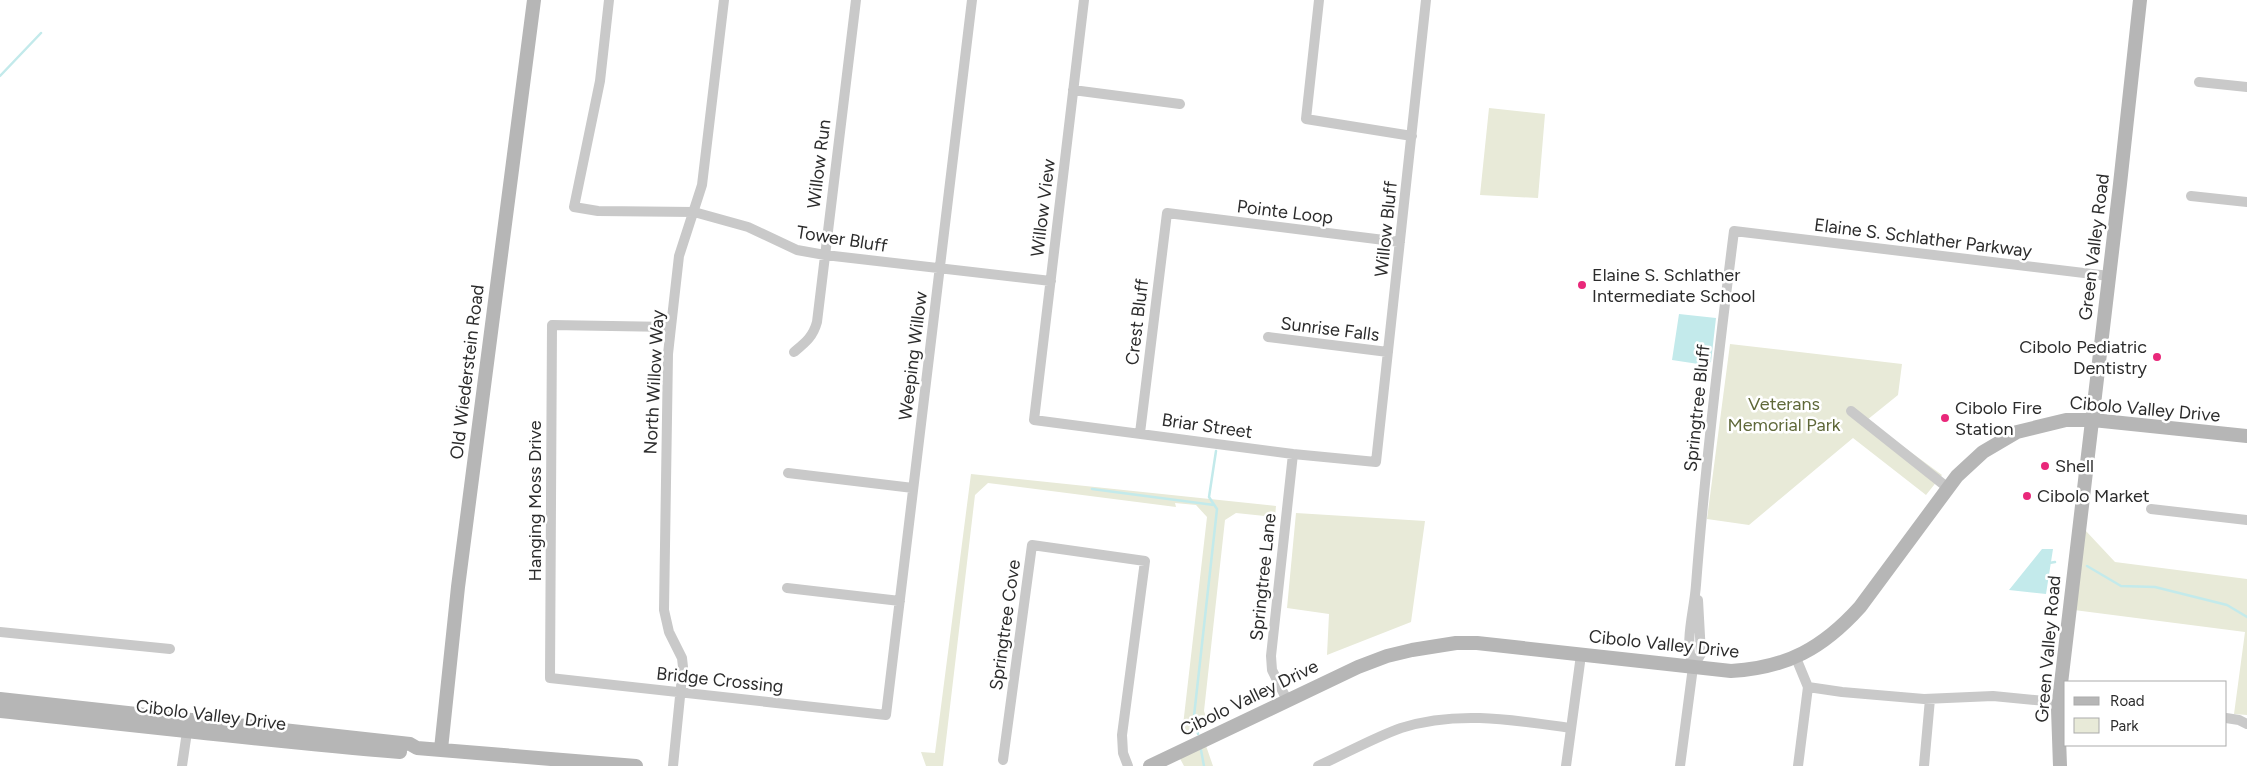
<svg xmlns="http://www.w3.org/2000/svg" width="2247" height="766" font-family="Figtree,sans-serif">
  <rect width="100%" height="100%" fill="#fff"/>
  <path fill="#e8ead8" d="M1489,108L1545,114L1538,198L1480,195Z
    M1730,344L1902,364L1898,395L1867,420L1942,475L1926,495L1853,438L1749,525L1707,519Z
    M971,474L1276,506L1275,517L1236,513L1225,520L1204,711L1207,720L1182,734L1207,517L1196,505L1175,503L1176,507L988,483L975,495L943,766H926L921,752L935,753Z
    M1296,513L1425,521L1411,622L1327,655L1329,614L1287,608Z
    M2085,530L2115,562L2247,579V715L2234,714L2245,632L2074,610Z
    M1204,740L1213,766H1184L1177,753Z"/>
  <path fill="#c3eaeb" d="M1679,314L1716,318L1711,362L1705,365L1672,360Z
    M2042,549H2053L2046,594L2009,590Z"/>
  <g fill="none" stroke-linecap="round" stroke-linejoin="round">
    <path stroke="#c3eaeb" stroke-width="2.5" d="M0,76L41,33
      M1092,489L1214,505
      M2049,563L2055,562
      M2087,566L2121,586L2155,587L2227,605L2247,617
      M1198,734L1194,716L1217,509L1209,497L1216,451
      M1201,750L1204,766"/>
    <path stroke="#c9c9c9" stroke-width="10" d="M609,0L600,81L574,207L598,211L694,212L748,227L797,250L825,255L1051,281
      M1084,0L1034,420L1293,454L1376,462L1426,0
      M1319,0L1306,119L1412,136
      M2199,82L2247,87
      M1073,90L1180,104
      M2191,196L2247,202
      M671,327L552,325L550,678L886,715L972,0
      M1268,337L1388,352
      M794,352C805,343 813,337 817,322L856,0
      M1851,411L1948,488
      M1140,433L1167,213L1400,242
      M788,473L913,488
      M2151,509L2247,520
      M787,588L900,601
      M0,632L170,649
      M1796,658L1808,687L1798,766
      M1693,667C1684,640 1694,613 1696,585C1705,467 1719,349 1734,231L2109,276
      M1808,687L1842,692L1924,699L1993,696L2066,703
      M1287,700L1272,670L1271,656L1293,454
      M2226,718L2239,720L2247,724
      M1003,760L1032,545L1145,561L1122,735L1123,753L1128,766
      M182,766L188,725
      M673,766L683,667L682,658L669,632L664,610L668,354L671,327L679,256L702,185L724,0
      M1318,766C1345,754 1373,738 1401,728C1457,710 1514,720 1571,728
      M1566,766L1581,655
      M1680,766L1693,667L1701,654L1698,600
      M1924,766L1930,699"/>
    <path stroke="#b6b6b6" stroke-width="14" d="M0,699L410,744L417,748L636,766
      M0,711C133,725 266,741 400,752
      M441,749L458,587L534,0
      M1150,766L1358,667L1387,656L1412,650L1456,643H1477L1731,671C1787,668 1823,648 1860,607L1957,476L1983,452L2017,432L2066,420H2093L2247,436
      M2060,766L2058,709L2120,184L2140,0"/>
  </g>
  <g fill="#e9287a" stroke="#fff" stroke-width="2">
    <circle cx="1582" cy="285" r="5"/>
    <circle cx="2157" cy="357" r="5"/>
    <circle cx="1945" cy="418" r="5"/>
    <circle cx="2045" cy="466" r="5"/>
    <circle cx="2027" cy="496" r="5"/>
  </g>
  <g text-anchor="middle" dominant-baseline="central" stroke-width="5" stroke-linejoin="round" paint-order="stroke">
    <g font-size="18" fill="#2c2c2c" stroke="#fff">
      <text transform="translate(819 164) rotate(-83)">Willow Run</text>
      <text transform="translate(1043 208) rotate(-83)">Willow View</text>
      <text transform="translate(1285 212) rotate(7)">Pointe Loop</text>
      <text transform="translate(1386 229) rotate(-84)">Willow Bluff</text>
      <text transform="translate(1923 238) rotate(7)">Elaine S. Schlather Parkway</text>
      <text transform="translate(842 239) rotate(9)">Tower Bluff</text>
      <text transform="translate(2094 247) rotate(-83)">Green Valley Road</text>
      <text transform="translate(1137 322) rotate(-83)">Crest Bluff</text>
      <text transform="translate(1330 329) rotate(7)">Sunrise Falls</text>
      <text transform="translate(913 356) rotate(-83)">Weeping Willow</text>
      <text transform="translate(467 372) rotate(-83)">Old Wiederstein Road</text>
      <text transform="translate(654 382) rotate(-87)">North Willow Way</text>
      <text transform="translate(1697 408) rotate(-84)">Springtree Bluff</text>
      <text transform="translate(2145 409) rotate(5)">Cibolo Valley Drive</text>
      <text transform="translate(1207 426) rotate(8)">Briar Street</text>
      <text transform="translate(535 501) rotate(-90)">Hanging Moss Drive</text>
      <text transform="translate(1263 577) rotate(-84)">Springtree Lane</text>
      <text transform="translate(1005 625) rotate(-82)">Springtree Cove</text>
      <text transform="translate(1664 644) rotate(6)">Cibolo Valley Drive</text>
      <text transform="translate(2048 649) rotate(-85)">Green Valley Road</text>
      <text transform="translate(720 680) rotate(6)">Bridge Crossing</text>
      <text transform="translate(1249 698) rotate(-26)">Cibolo Valley Drive</text>
      <text transform="translate(211 715) rotate(7)">Cibolo Valley Drive</text>
    </g>
    <g font-size="18" fill="#2c2c2c" stroke="#fff" text-anchor="start">
      <text x="1592" y="275">Elaine S. Schlather<tspan x="1592" dy="21">Intermediate School</tspan></text>
      <text x="2147" y="347" text-anchor="end">Cibolo Pediatric<tspan x="2147" dy="21">Dentistry</tspan></text>
      <text x="1955" y="408">Cibolo Fire<tspan x="1955" dy="21">Station</tspan></text>
      <text x="2055" y="466">Shell</text>
      <text x="2037" y="496">Cibolo Market</text>
    </g>
    <g font-size="18" fill="#5f6839" stroke="#fff">
      <text x="1784" y="404">Veterans<tspan x="1784" dy="21">Memorial Park</tspan></text>
    </g>
  </g>
  <rect x="2064" y="681" width="162" height="65" fill="#ffffff" stroke="#ababab"/>
  <rect x="2074" y="697" width="25" height="8" fill="#b6b6b6" stroke="#ababab"/>
  <text x="2110" y="706" font-size="15" fill="#2c2c2c">Road</text>
  <rect x="2074" y="718" width="25" height="15" fill="#e8ead8" stroke="#ababab"/>
  <text x="2110" y="731" font-size="15" fill="#2c2c2c">Park</text>
</svg>
